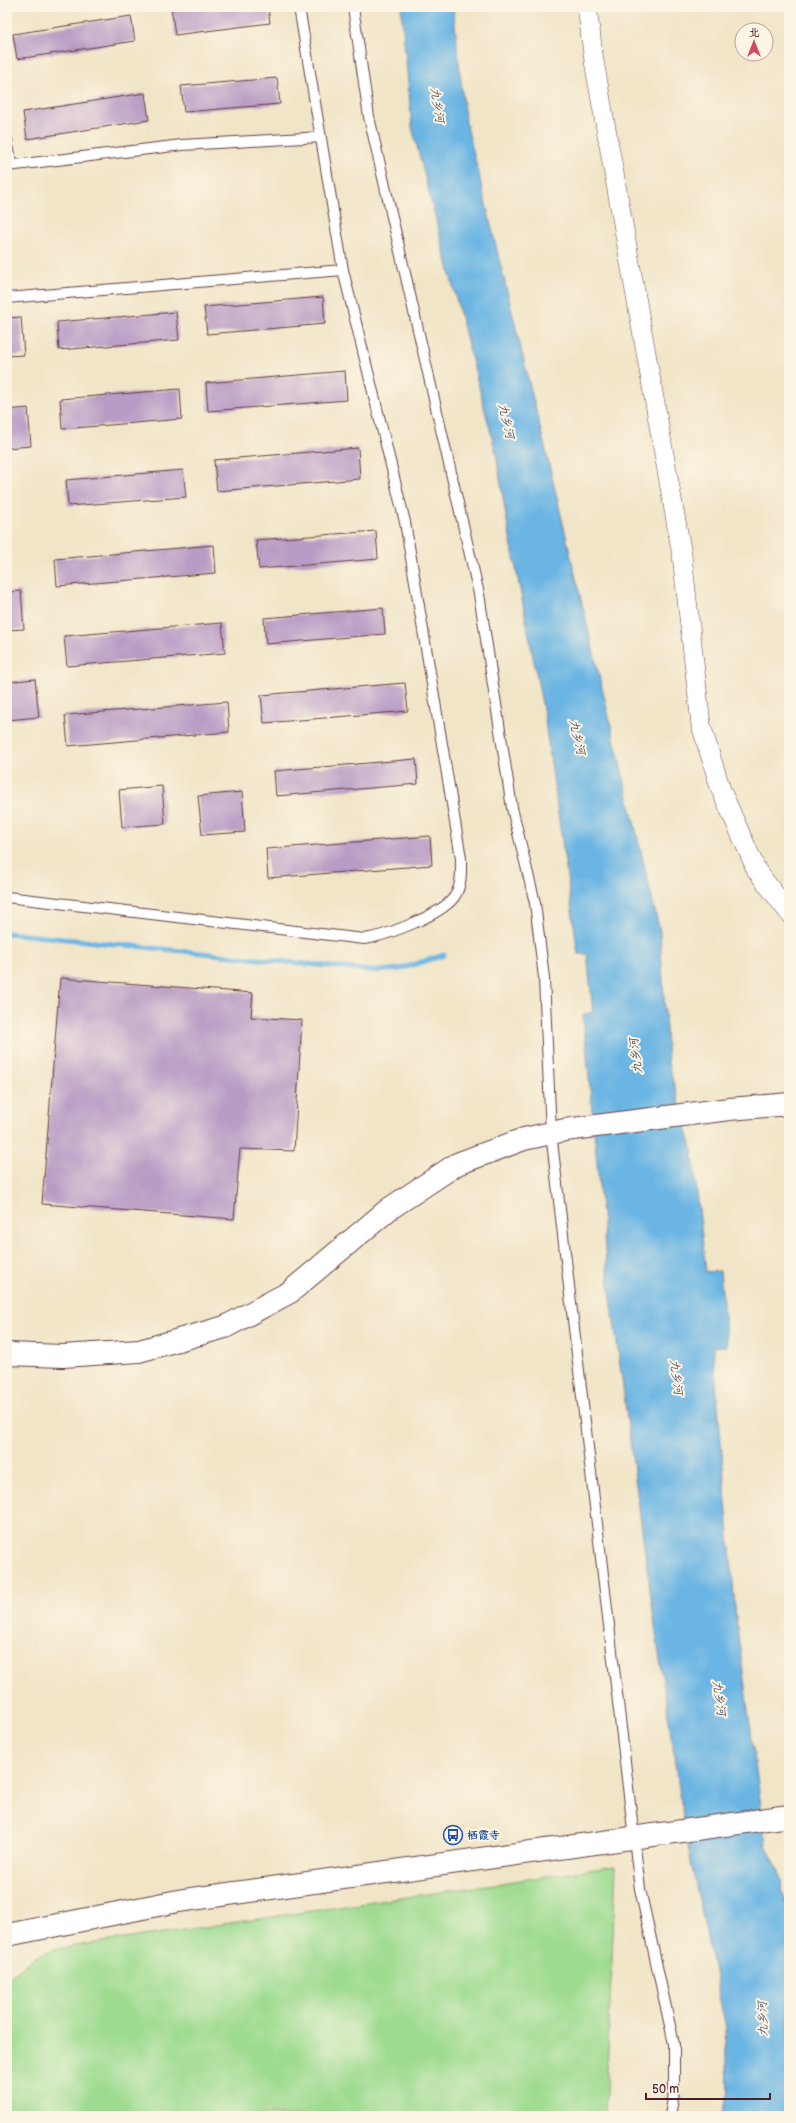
<svg xmlns="http://www.w3.org/2000/svg" width="796" height="2123" font-family="'Balsamiq Sans','LXGW WenKai TC',sans-serif">
  <rect width="100%" height="100%" fill="#fcf5e5"/>
  <filter id="ink" filterUnits="userSpaceOnUse"><feTurbulence type="fractalNoise" baseFrequency=".025" numOctaves="2"/><feDisplacementMap in="SourceGraphic" scale="8" xChannelSelector="R" yChannelSelector="G"/><feConvolveMatrix kernelMatrix="1 2 1 2 8 2 1 2 1" color-interpolation-filters="sRGB"/></filter>
  <filter id="wash" filterUnits="userSpaceOnUse"><feTurbulence type="fractalNoise" baseFrequency=".012" numOctaves="4" result="noise"/><feDisplacementMap in="SourceGraphic" scale="16" xChannelSelector="R" yChannelSelector="G"/><feGaussianBlur stdDeviation="0.9" result="paint"/><feColorMatrix in="noise" values="0 0 0 0 0 0 0 0 0 0 0 0 0 0 0 0 0 1.4 0 .05"/><feComposite in="paint" operator="in"/></filter>
  <g filter="url(#wash)">
    <rect width="100%" height="100%" fill="#f1e5c7"/>
    <path fill="#9edb90" stroke="#747d5e" d="M616,1866L605,2116H7V1979L35,1956L55,1949Z"/>
    <path fill="#6ab5e3" stroke="#5a6a87" d="M401,7H453L465,118L547,456L660,932L668,1063L692,1148L706,1272L720,1271L727,1346L713,1347L736,1619L766,1845L779,1871L789,1923V2116H721L728,2091L726,2028L687,1843L655,1627L607,1269L583,1015L593,1012L587,954H578L544,714L506,516L496,453L412,127Z"/>
    <g fill="none" stroke-linecap="round" stroke-linejoin="round">
      <path stroke="#6ab5e3" stroke-width="5" d="M7,933L375,971L400,969L444,955"/>
    </g>
    <g id="blocks">
      <path fill="#b99cc5" d="M171,7H268L270,23L175,35Z
        M131,16L135,41L17,59L13,34Z
        M277,78L280,104L184,112L181,86Z
        M145,93L149,120L27,139L23,112Z
        M323,297L325,324L207,334L204,307Z
        M176,312L179,340L59,350L57,322Z
        M21,317L24,355L7,356V318Z
        M345,371L347,400L208,411L206,383Z
        M180,389L182,419L62,429L60,399Z
        M28,408L31,446L7,448V410Z
        M358,448L360,479L217,491L214,460Z
        M183,470L186,497L68,506L66,480Z
        M376,531L378,559L259,569L256,540Z
        M214,545L216,573L57,586L55,559Z
        M21,591L24,629L7,630V592Z
        M383,608L385,634L266,644L264,618Z
        M222,623L225,653L67,666L64,636Z
        M35,679L39,717L7,720V682Z
        M405,683L408,711L264,723L261,695Z
        M227,702L229,732L68,746L65,715Z
        M416,759L418,784L276,796L274,771Z
        M162,786L165,824L122,827L119,790Z
        M242,792L245,832L202,835L198,796Z
        M430,836L432,865L268,878L266,849Z
        M60,978L253,993L251,1017L302,1020L294,1151L240,1149L234,1219L42,1204Z"/>
    </g>
  </g>
  <g filter="url(#ink)">
    <use href="#blocks" fill-opacity="0" stroke="#633d42" stroke-width="1"/>
    <g fill="none" stroke-linecap="round" stroke-linejoin="round">
      <g stroke="#633d42" stroke-width="12">
        <path id="service" d="M353,7L369,117L479,594L512,808L535,903L544,978L551,1133L640,1889L674,2044V2093L670,2116
          M7,140L12,165
          M7,166L182,145L321,137
          M7,298L343,270
          M7,897L364,939C385,936 446,914 456,894C462,883 461,871 461,858L405,522L343,270L299,7"/>
      </g>
      <g stroke="#633d42" stroke-width="20">
        <path id="minor" d="M587,7L594,61L682,555L701,725L721,790L757,871L789,913"/>
      </g>
      <g stroke="#633d42" stroke-width="24">
        <path id="tertiary" d="M7,1354L63,1356L139,1351L225,1327L290,1292L389,1209L457,1164L524,1139L565,1130L729,1109L789,1104
          M7,1935L178,1901L789,1816"/>
      </g>
      <use href="#service" stroke="#fff" stroke-width="10"/>
      <use href="#minor" stroke="#fff" stroke-width="19"/>
      <use href="#tertiary" stroke="#fff" stroke-width="22"/>
    </g>
  </g>
  <defs>
    <g id="bus-ring" transform="scale(1)"><circle r="9.5" fill="#fcf5e5" stroke="#1a4fb4" stroke-width="1.5"/><path d="M-5-6H5V4H4V6H2V4H-2V6H-4V4H-5ZM-3.5-4V0h7V-4ZM-3.5 1.2v1.5H-2V1.2ZM2 1.2v1.5H3.5V1.2Z" fill="#1a4fb4"/></g>
  </defs>
  <g fill-rule="evenodd">
    <use href="#bus-ring" x="453" y="1835"/>
  </g>
  <g text-anchor="middle" dominant-baseline="central" stroke-width="4" stroke-linejoin="round" paint-order="stroke">
    <g font-size="11" font-weight="bold" fill="#164399" stroke="#fcf5e5" text-anchor="start">
      <text x="467" y="1835">栖霞寺</text>
    </g>
    <g font-size="12" font-style="italic" fill="#55546b" stroke="#fcf5e5">
      <text transform="translate(437 105) rotate(81)">九乡河</text>
      <text transform="translate(506 421) rotate(77)">九乡河</text>
      <text transform="translate(577 737) rotate(77)">九乡河</text>
      <text transform="translate(636 1056) rotate(-97)">九乡河</text>
      <text transform="translate(676 1377) rotate(82)">九乡河</text>
      <text transform="translate(719 1698) rotate(82)">九乡河</text>
      <text transform="translate(763 2019) rotate(-92)">九乡河</text>
    </g>
  </g>
  <rect width="796" height="2123" fill="none" stroke="#fcf5e5" stroke-width="24"/>
  <g transform="translate(754 42)"><circle r="19" fill="#fcf5e5" stroke="#b59f9b"/>
  <path d="M0-3L7 15L0 10L-7 15Z" fill="#d1495b"/>
  <text y="-6" font-size="11" font-weight="bold" text-anchor="middle" fill="#4a1f2b">北</text>
  </g>
  <path d="M646 2093v6h124v-6" fill="none" stroke="#4a1f2b" stroke-width="2"/>
  <text x="652" y="2093" font-size="12" fill="#4a1f2b" stroke="#fcf5e5" stroke-width="3" paint-order="stroke">50 m</text>
</svg>
